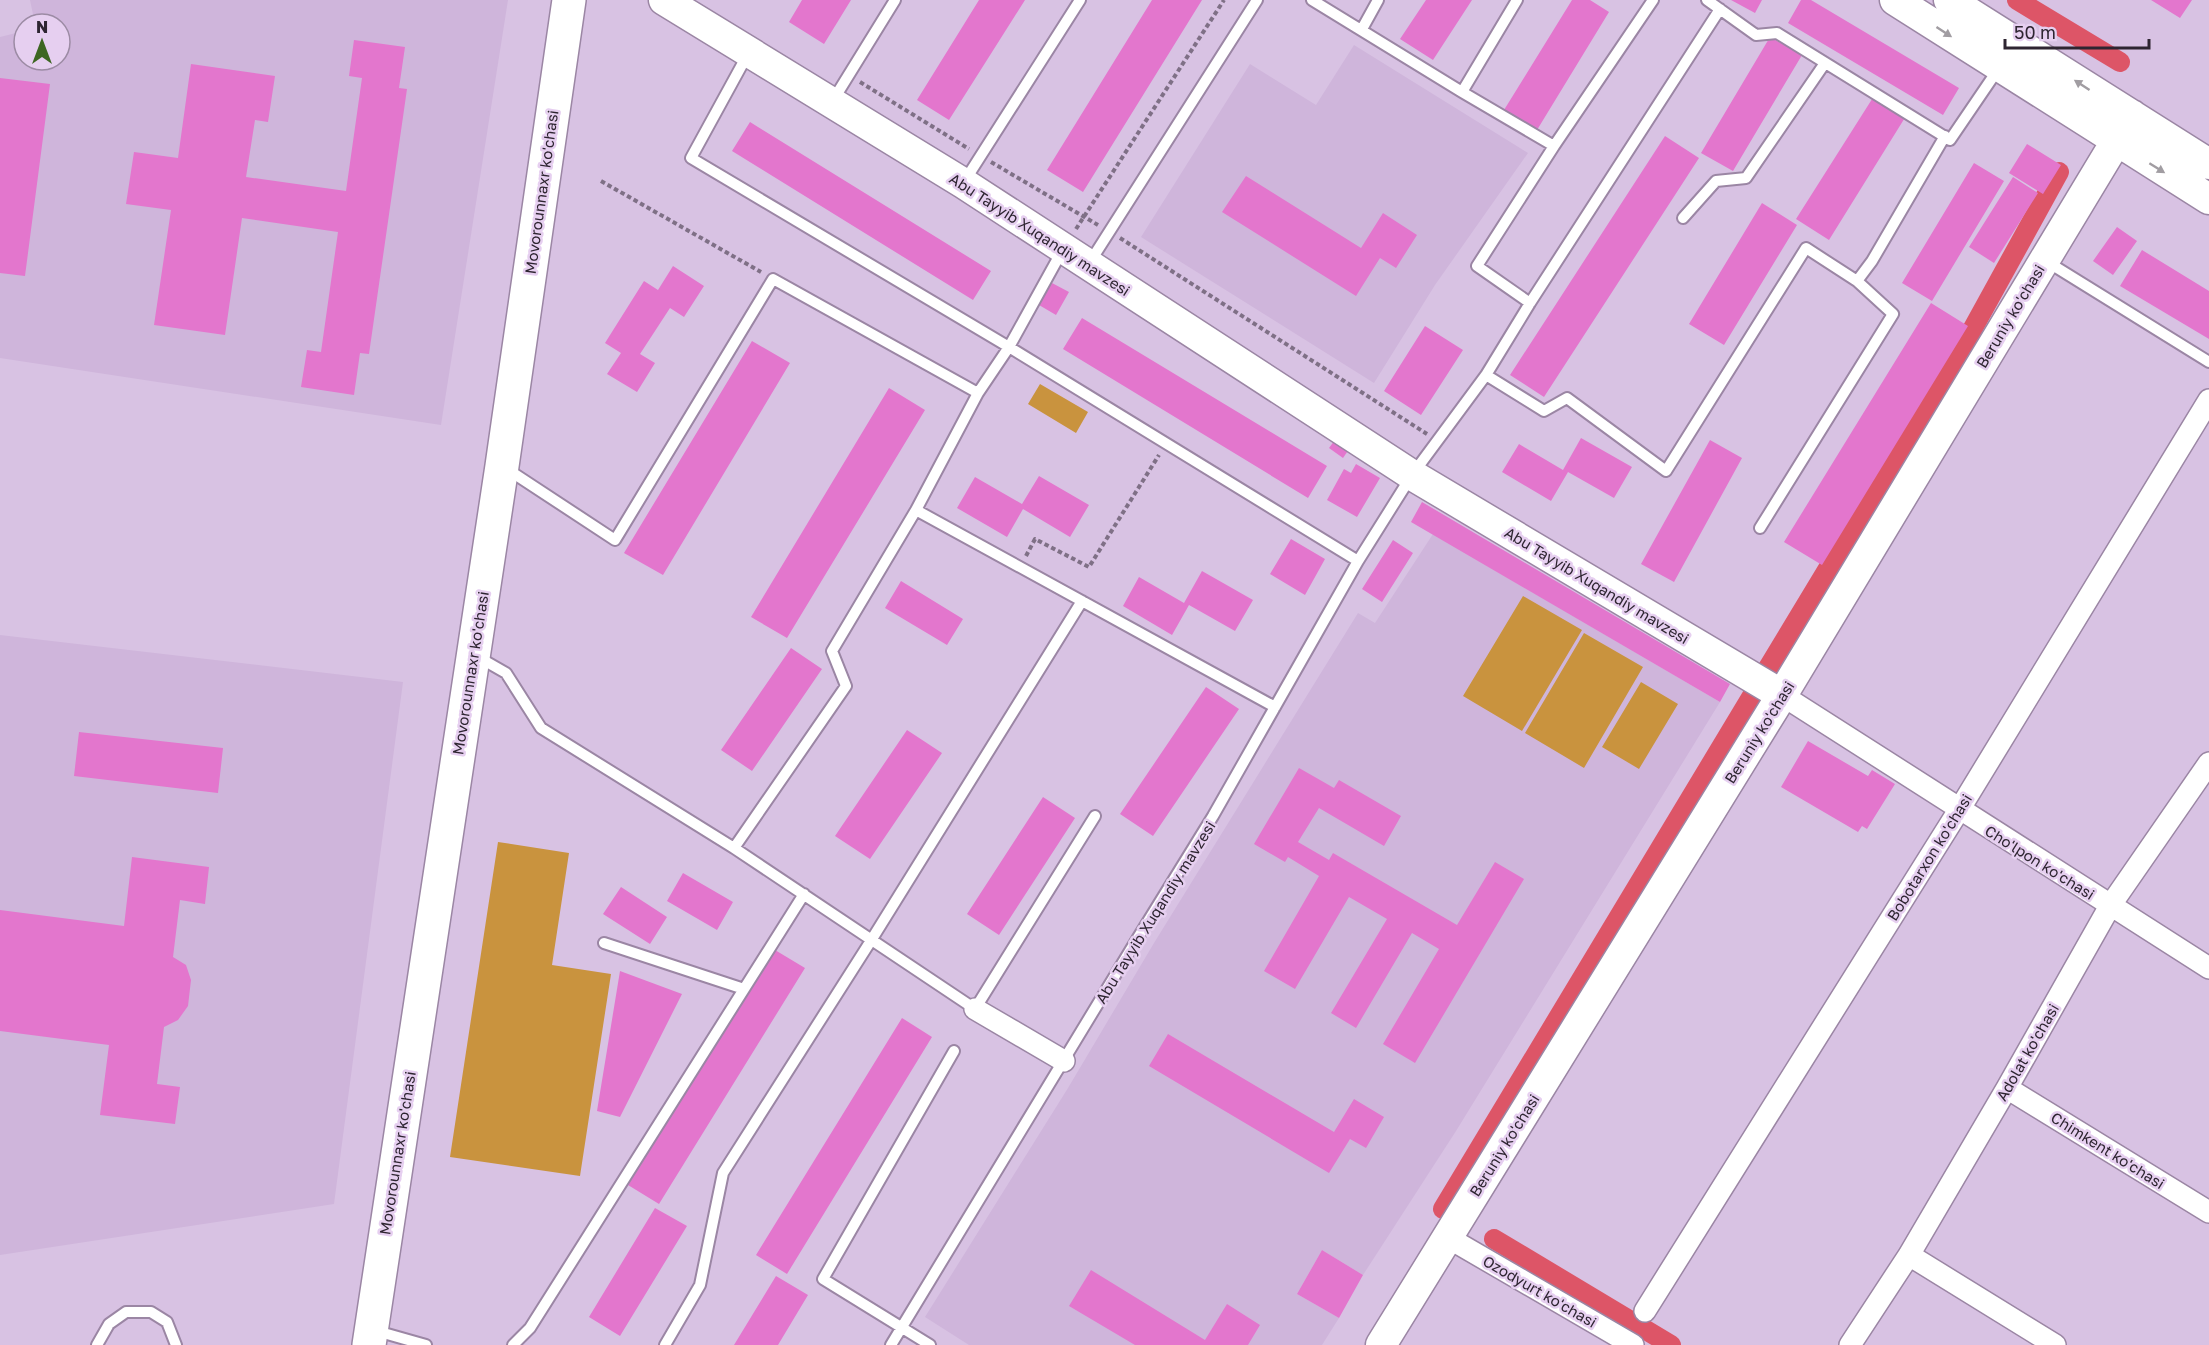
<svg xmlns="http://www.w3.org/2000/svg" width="2209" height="1345" font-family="'Golos Text',sans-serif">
  <rect width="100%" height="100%" fill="#d8c2e3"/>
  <path fill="#cfb5db" d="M30,0H508L441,425L0,358V37L24,31V60H60V24H35Z
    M1354,45L1528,153L1435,285L1374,383L1141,237L1250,64L1316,105Z
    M1433,534L1720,702L1456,1131L1363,1275L1322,1250L1297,1294L1339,1318L1322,1345H969L925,1317L1068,1088L1154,943L1358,613L1375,623Z
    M0,635L403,682L334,1204L0,1255Z"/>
  <path fill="#c9933e" d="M1040,384L1088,412L1076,433L1028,404Z
    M1523,596L1582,630L1522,731L1463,696Z
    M1584,633L1643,667L1584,768L1525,733Z
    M1641,682L1678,704L1639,769L1602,747Z
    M498,842L569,853L552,965L611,974L580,1176L450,1157Z"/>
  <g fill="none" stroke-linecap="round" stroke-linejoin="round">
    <path stroke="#dd5567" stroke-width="20" d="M2017,0L2120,62
      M1768,668L1972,330L2059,172
      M1443,1209L1752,696
      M1494,1239L1671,1345"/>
  </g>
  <path fill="#e376cd" d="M802,0H851L824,44L789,22Z
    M979,0H1025L949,120L917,100Z
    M1152,0H1202L1083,192L1047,170Z
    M1426,0H1472L1433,60L1400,39Z
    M1572,0H1590L1609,12L1537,130L1504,110Z
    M1731,0H1762L1755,13Z
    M1801,0H1811L1959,88L1943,115L1788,23Z
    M2151,0H2192L2180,18Z
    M1770,37L1802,55L1733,171L1701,153Z
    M354,40L405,47L399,88L407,89L369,354L360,353L354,395L301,387L307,350L321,352L338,232L242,218L225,335L154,325L171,210L126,204L134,152L178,158L191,64L275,76L268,122L255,120L246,177L346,191L362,78L349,76Z
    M0,78L50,84L25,276L0,273Z
    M1874,96L1906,116L1829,240L1796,219Z
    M750,122L991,271L973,300L732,151Z
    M1665,136L1699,158L1544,397L1510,375Z
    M2027,144L2061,165L2043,194L2009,173Z
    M1974,163L2004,181L1932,301L1902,283Z
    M1246,176L1361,248L1383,213L1417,235L1396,268L1380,258L1356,296L1222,212Z
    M2013,177L2038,193L1994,263L1969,247Z
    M1762,203L1797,225L1724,345L1689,324Z
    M2117,227L2137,241L2113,275L2093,261Z
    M2142,250L2209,291V339L2120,286Z
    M673,266L704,286L684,317L670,308L640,354L655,363L637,392L607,374L621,353L605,343L644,281L658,290Z
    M1052,283L1069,292L1056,315L1039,305Z
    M1931,303L1968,326L1822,565L1784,542Z
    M1082,318L1327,466L1308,498L1063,349Z
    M1425,326L1463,350L1421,415L1384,391Z
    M752,341L790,363L663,575L624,553Z
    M889,388L925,410L787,638L751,617Z
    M1340,433L1354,442L1343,458L1329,448Z
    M1581,438L1632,467L1614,498L1568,472L1551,501L1502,472L1519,444L1563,470Z
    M1710,440L1742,458L1674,582L1641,564Z
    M1356,464L1380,478L1357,517L1327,500L1344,469L1351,473Z
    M1039,476L1089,505L1070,537L1023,509L1007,537L957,508L975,477L1022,504Z
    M1422,502L1730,684L1720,702L1411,522Z
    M1291,539L1325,559L1305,595L1270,574Z
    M1393,540L1413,553L1382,602L1362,589Z
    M1202,571L1253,600L1235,631L1189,605L1172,635L1123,606L1139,577L1184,603Z
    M901,581L963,619L947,645L885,608Z
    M791,648L822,669L752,771L721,750Z
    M1206,687L1239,709L1153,836L1120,814Z
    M907,730L942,753L870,859L835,836Z
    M79,732L223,748L218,793L74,776Z
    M1808,741L1868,776L1872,770L1895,784L1867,829L1862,826L1858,832L1781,787Z
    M1299,768L1334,788L1339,780L1401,816L1384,846L1319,808L1298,842L1329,860L1333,853L1457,925L1495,862L1524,879L1415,1063L1383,1044L1439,949L1412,933L1356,1028L1331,1013L1387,919L1349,897L1295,989L1264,971L1319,876L1288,857L1285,862L1254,844Z
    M1043,797L1075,818L999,935L967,914Z
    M132,857L209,867L205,904L180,900L173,957L186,965L191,980L188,1006L178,1020L164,1027L157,1084L180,1087L175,1124L100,1115L109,1045L0,1031V910L124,926Z
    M683,873L733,902L717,930L667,901Z
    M621,887L667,917L650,944L603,914Z
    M775,950L805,968L659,1204L628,1185Z
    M620,971L682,994L620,1117L597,1111Z
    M902,1018L932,1037L787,1274L756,1255Z
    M1168,1034L1334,1132L1354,1099L1384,1117L1366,1148L1350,1139L1329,1173L1149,1066Z
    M655,1208L687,1226L620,1336L589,1317Z
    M1322,1250L1363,1275L1339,1318L1297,1294Z
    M1091,1270L1205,1340L1227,1304L1260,1325L1248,1345H1135L1069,1306Z
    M776,1276L808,1295L778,1345H734Z"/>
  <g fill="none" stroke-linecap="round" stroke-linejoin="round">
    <g stroke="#9b86a4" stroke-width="14">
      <path id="lane" d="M1312,0L1462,92L1554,146L1653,0
        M1707,0L1756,35L1777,33L1950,140L1999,68
        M1362,29L1378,0
        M749,52L691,158L1009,347L1358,561
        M1462,92L1517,0
        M832,102L895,0
        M964,182L1080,0
        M1683,218L1716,181L1746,178L1825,63
        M2046,261L2209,362
        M1090,262L1257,0
        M1530,303L1720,9
        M1486,375L1530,303L1477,266L1554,146
        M507,469L615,540L773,279L978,393
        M916,510L1275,707
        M1760,528L1893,314L1857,281L1872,261L1945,136
        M478,657L506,673L541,728L734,848L846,686L832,651L916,510L978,393L1009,347L1062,251
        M734,848L975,1009L1095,816
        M604,943L744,989
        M373,1330L426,1345
        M97,1345L109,1324L126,1312H151L167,1322L176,1345
        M513,1345L530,1328L804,894
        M665,1345L700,1285L723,1173L872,939L1082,601
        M891,1345L1139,936L1213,816L1358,561L1412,475L1486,375L1544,411L1567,398L1666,471L1806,248L1857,281
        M930,1345L823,1279L954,1051"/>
    </g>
    <g stroke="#9b86a4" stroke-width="24">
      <path id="street" d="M1782,695L2209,968
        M975,1009L1064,1061
        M2007,1088L2209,1212
        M1447,1237L1633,1345
        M1909,1255L2055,1345
        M1645,1311L1959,810L2209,400
        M1850,1345L1909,1255L2007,1088L2110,906L2209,763"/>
    </g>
    <g stroke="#9b86a4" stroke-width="33">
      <path id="secondary" d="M664,0L963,183L1412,475L1782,695
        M1895,0L2209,199
        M1949,0L2209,164
        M1381,1345L1782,695L2132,115"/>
    </g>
    <g stroke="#9b86a4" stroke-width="36">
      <path id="highway" d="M369,1345L502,466L569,0"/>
    </g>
    <path stroke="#7f7086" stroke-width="4" stroke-dasharray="4.5 3" stroke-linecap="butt" d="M860,82L969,149
      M991,162L1098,225
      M601,181L761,272
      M1076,229L1224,0
      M1120,238L1427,434
      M1026,556L1035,539L1089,567L1159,455"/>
    <use href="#lane" stroke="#fff" stroke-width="10"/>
    <use href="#street" stroke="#fff" stroke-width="21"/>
    <use href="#secondary" stroke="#fff" stroke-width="30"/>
    <use href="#highway" stroke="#fff" stroke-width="33"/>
  </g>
  <defs><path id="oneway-solid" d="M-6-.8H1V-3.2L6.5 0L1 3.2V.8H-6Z" transform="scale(1.5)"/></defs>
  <g fill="#a19da2">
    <use href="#oneway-solid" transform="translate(1944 32) rotate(33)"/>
    <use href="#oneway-solid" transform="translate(2082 85) rotate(-147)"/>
    <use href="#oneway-solid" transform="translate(2157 168) rotate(32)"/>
  </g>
  <g text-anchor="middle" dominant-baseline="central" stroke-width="5" stroke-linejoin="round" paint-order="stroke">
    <g font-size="15" fill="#2e2531" stroke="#e6cff0">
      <text transform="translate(541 192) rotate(-82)">Movorounnaxr ko'chasi</text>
      <text transform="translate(1040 234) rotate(33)">Abu Tayyib Xuqandiy mavzesi</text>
      <text transform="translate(2010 316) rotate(-59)">Beruniy ko'chasi</text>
      <text transform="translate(1597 585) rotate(31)">Abu Tayyib Xuqandiy mavzesi</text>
      <text transform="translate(470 673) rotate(-81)">Movorounnaxr ko'chasi</text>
      <text transform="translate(1759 732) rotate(-58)">Beruniy ko'chasi</text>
      <text transform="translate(1929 857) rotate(-58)">Bobotarxon ko'chasi</text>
      <text transform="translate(2040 862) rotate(32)">Cho'lpon ko'chasi</text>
      <text transform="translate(1155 912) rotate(-58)">Abu Tayyib Xuqandiy mavzesi</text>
      <text transform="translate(2027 1052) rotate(-60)">Adolat ko'chasi</text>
      <text transform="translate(1504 1145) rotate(-58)">Beruniy ko'chasi</text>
      <text transform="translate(2108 1150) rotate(32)">Chimkent ko'chasi</text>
      <text transform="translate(397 1153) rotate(-81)">Movorounnaxr ko'chasi</text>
      <text transform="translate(1540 1291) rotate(30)">Ozodyurt ko'chasi</text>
    </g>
  </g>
  <g transform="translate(42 42)"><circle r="28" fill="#e6cff0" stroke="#9c8ba4" stroke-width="1.5"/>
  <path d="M0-4.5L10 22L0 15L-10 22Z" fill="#3d6622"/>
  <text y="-9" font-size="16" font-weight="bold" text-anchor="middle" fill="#2e2531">N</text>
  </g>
  <path d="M2005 39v9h144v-9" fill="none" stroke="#2e2531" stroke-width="3"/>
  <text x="2014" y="39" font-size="18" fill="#2e2531" stroke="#e6cff0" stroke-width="4.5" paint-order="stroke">50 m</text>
</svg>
